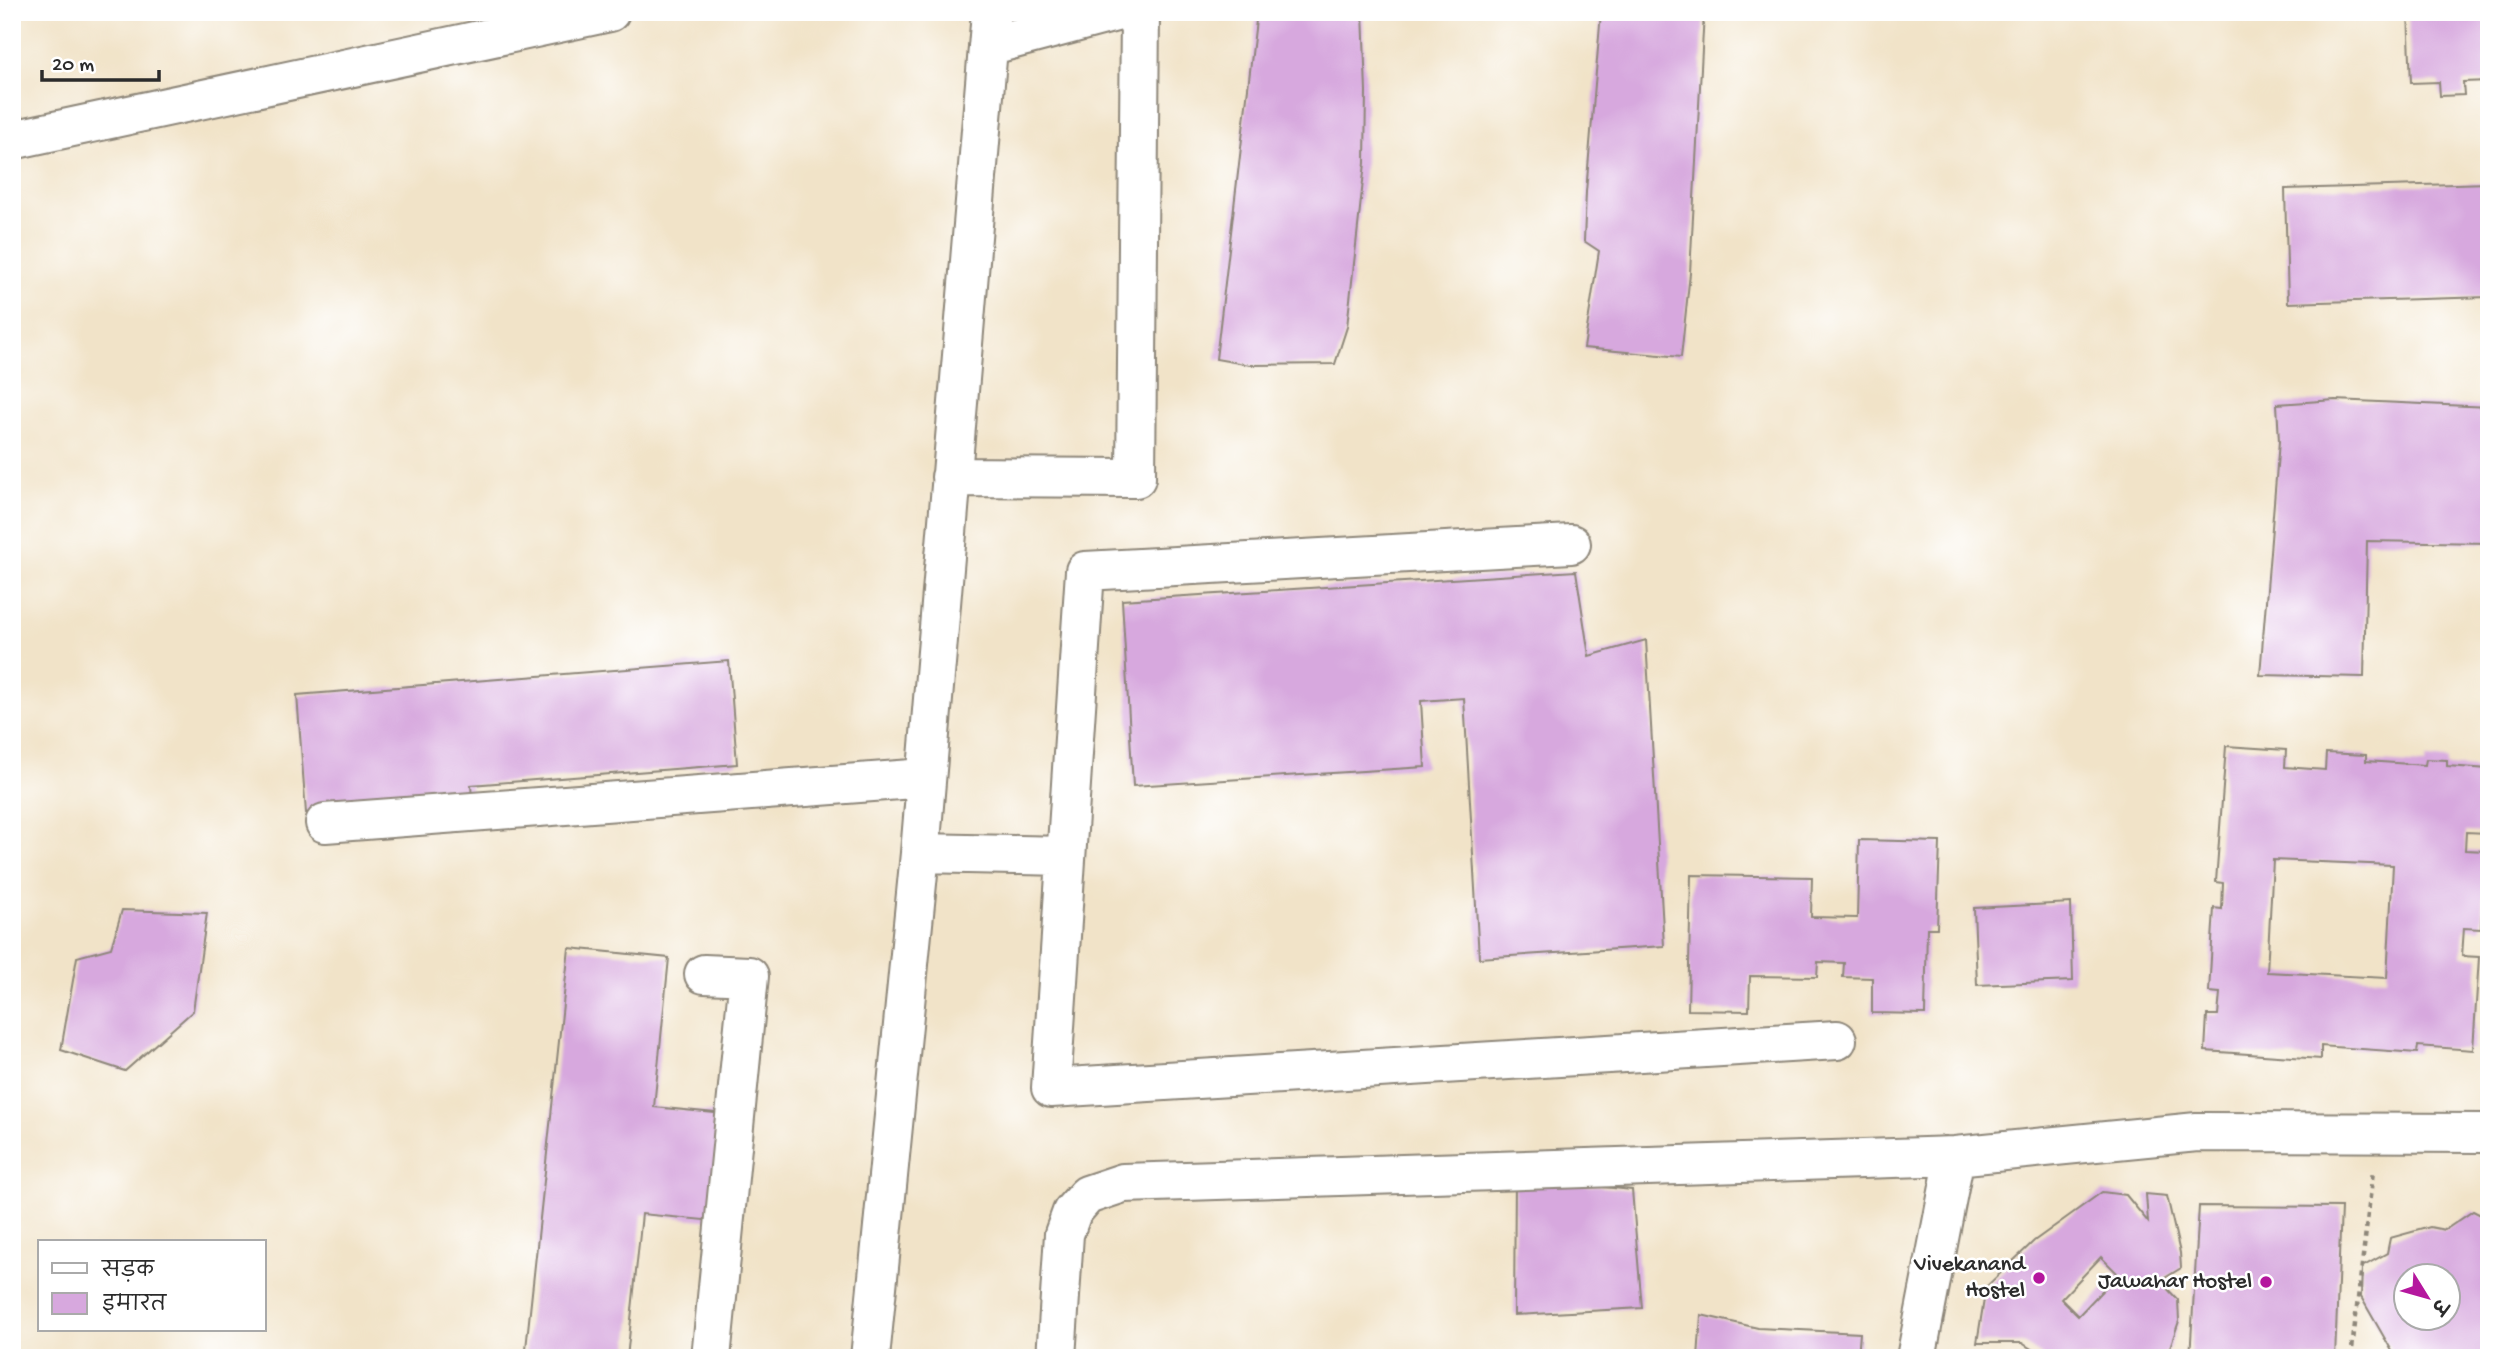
<svg xmlns="http://www.w3.org/2000/svg" width="2501" height="1370" font-family="'Gochi Hand','Playpen Sans Deva',sans-serif">
  <rect width="100%" height="100%" fill="#fff"/>
  <filter id="ink" filterUnits="userSpaceOnUse"><feTurbulence type="fractalNoise" baseFrequency=".0143" numOctaves="2"/><feDisplacementMap in="SourceGraphic" scale="14" xChannelSelector="R" yChannelSelector="G"/><feConvolveMatrix kernelMatrix="1 2 1 2 8 2 1 2 1" color-interpolation-filters="sRGB"/></filter>
  <filter id="wash" filterUnits="userSpaceOnUse"><feTurbulence type="fractalNoise" baseFrequency=".00686" numOctaves="4" result="noise"/><feDisplacementMap in="SourceGraphic" scale="28" xChannelSelector="R" yChannelSelector="G"/><feGaussianBlur stdDeviation="1.57" result="paint"/><feColorMatrix in="noise" values="0 0 0 0 0 0 0 0 0 0 0 0 0 0 0 0 0 1.4 0 .05"/><feComposite in="paint" operator="in"/></filter>
  <g filter="url(#wash)">
    <rect width="100%" height="100%" fill="#f1e3c8"/>
    <g id="blocks">
      <path fill="#d7a8de" fill-rule="evenodd" d="M1257,12H1363L1366,91L1365,163L1347,327L1335,364L1250,365L1216,359Z
        M1601,12H1704L1690,273L1681,357L1584,348L1599,251L1584,241L1586,192Z
        M2408,12H2489V81L2463,82L2464,95L2440,96L2439,82L2411,83Z
        M2489,183V297L2288,303L2285,189Z
        M2335,400L2489,407V543L2367,541L2364,677L2260,675L2279,441L2277,404Z
        M1576,571L1589,656L1646,640L1664,946L1479,958L1464,698L1421,701L1425,767L1133,786L1122,600Z
        M729,661L737,764L471,785L472,799L306,813L297,695Z
        M2226,746L2286,750L2285,767L2325,770L2326,753L2366,755V761L2425,765L2426,759L2447,760V766L2489,769L2487,833L2466,832L2465,850L2486,851L2481,929L2464,928L2462,956L2479,957L2473,1050L2418,1046L2417,1053L2321,1046V1059L2205,1051L2207,1015H2218L2220,993L2209,992L2214,908L2222,909L2223,883L2216,882ZM2273,860L2393,865L2387,978L2267,972Z
        M1859,840L1940,842L1937,928H1927L1925,1014L1872,1013V978L1843,977L1844,963L1818,962L1817,977L1750,976L1749,1011L1688,1010L1691,875L1812,877L1811,917L1857,918Z
        M2071,903L2073,981L1977,985L1974,908Z
        M122,910L207,913L193,1011L125,1071L61,1050L77,957L111,948Z
        M569,948L669,958L654,1107L725,1114L714,1221L642,1214L627,1358H525Z
        M1515,1178L1632,1190L1642,1308L1514,1315Z
        M2102,1192L2126,1195L2148,1222L2146,1194L2167,1196L2180,1253L2181,1268L2160,1281L2178,1300L2179,1321L2170,1347L2160,1358H2045L2022,1343H1977L1986,1287L2034,1241ZM2101,1257L2118,1274L2078,1316L2061,1299Z
        M2199,1206L2341,1207L2335,1358H2190Z
        M2473,1211L2489,1219V1330H2485L2484,1358H2396L2361,1297L2362,1267L2387,1253L2390,1238L2430,1227L2445,1230ZM2406,1276H2448V1318H2406Z
        M1701,1315L1758,1328L1860,1333L1858,1358H1698Z"/>
    </g>
  </g>
  <g filter="url(#ink)">
    <use href="#blocks" fill-opacity="0" stroke="#8e877a" stroke-width="2"/>
    <g fill="none" stroke-linecap="round" stroke-linejoin="round">
      <g stroke="#8e877a" stroke-width="42">
        <path id="minor" d="M988,46L1116,12
          M12,140L610,12
          M951,477L1136,478L1140,12
          M1571,544L1085,571L1051,1088L1837,1040
          M325,823L926,778
          M920,853L1066,856
          M704,974L749,976L711,1358
          M870,1358L920,853L991,12
          M1056,1358L1064,1234L1072,1212L1087,1195L1123,1183L1955,1156L2197,1132L2489,1133
          M1916,1358L1955,1156"/>
      </g>
      <path stroke="#8e877a" stroke-width="4.5" stroke-dasharray="5 5" stroke-linecap="butt" d="M2351,1358L2373,1171"/>
      <use href="#minor" stroke="#fff" stroke-width="38"/>
    </g>
  </g>
  <g fill="#b5179e" stroke="#fff" stroke-width="2.5">
    <circle cx="2039" cy="1278" r="7"/>
    <circle cx="2266" cy="1282" r="7"/>
  </g>
  <g text-anchor="middle" dominant-baseline="central" stroke-width="5" stroke-linejoin="round" paint-order="stroke">
    <g font-size="23" fill="#2b2b2b" stroke="#fff" text-anchor="end">
      <text x="2025" y="1265">Vivekanand<tspan x="2025" dy="26">Hostel</tspan></text>
      <text x="2252" y="1282">Jawahar Hostel</text>
    </g>
  </g>
  <rect width="2501" height="1370" fill="none" stroke="#fff" stroke-width="42"/>
  <rect x="38" y="1240" width="228" height="91" fill="#ffffff" stroke="#aaaaaa" stroke-width="2"/>
  <rect x="52" y="1263" width="35" height="10" fill="#ffffff" stroke="#aaaaaa" stroke-width="2"/>
  <text x="102" y="1276" font-size="21" fill="#2b2b2b">सड़क</text>
  <rect x="52" y="1293" width="35" height="21" fill="#d7a8de" stroke="#aaaaaa" stroke-width="2"/>
  <text x="102" y="1310" font-size="21" fill="#2b2b2b">इमारत</text>
  <g transform="translate(2427 1297) rotate(127)"><circle r="33" fill="#ffffff" stroke="#aaaaaa" stroke-width="2"/>
  <path d="M0-5L12 26L0 18L-12 26Z" fill="#b5179e"/>
  <text y="-10" font-size="19" font-weight="bold" text-anchor="middle" fill="#2b2b2b">उ</text>
  </g>
  <path d="M42 70v10h117v-10" fill="none" stroke="#2b2b2b" stroke-width="3.5"/>
  <text x="52" y="70" font-size="21" fill="#2b2b2b" stroke="#ffffff" stroke-width="5" paint-order="stroke">20 m</text>
</svg>
